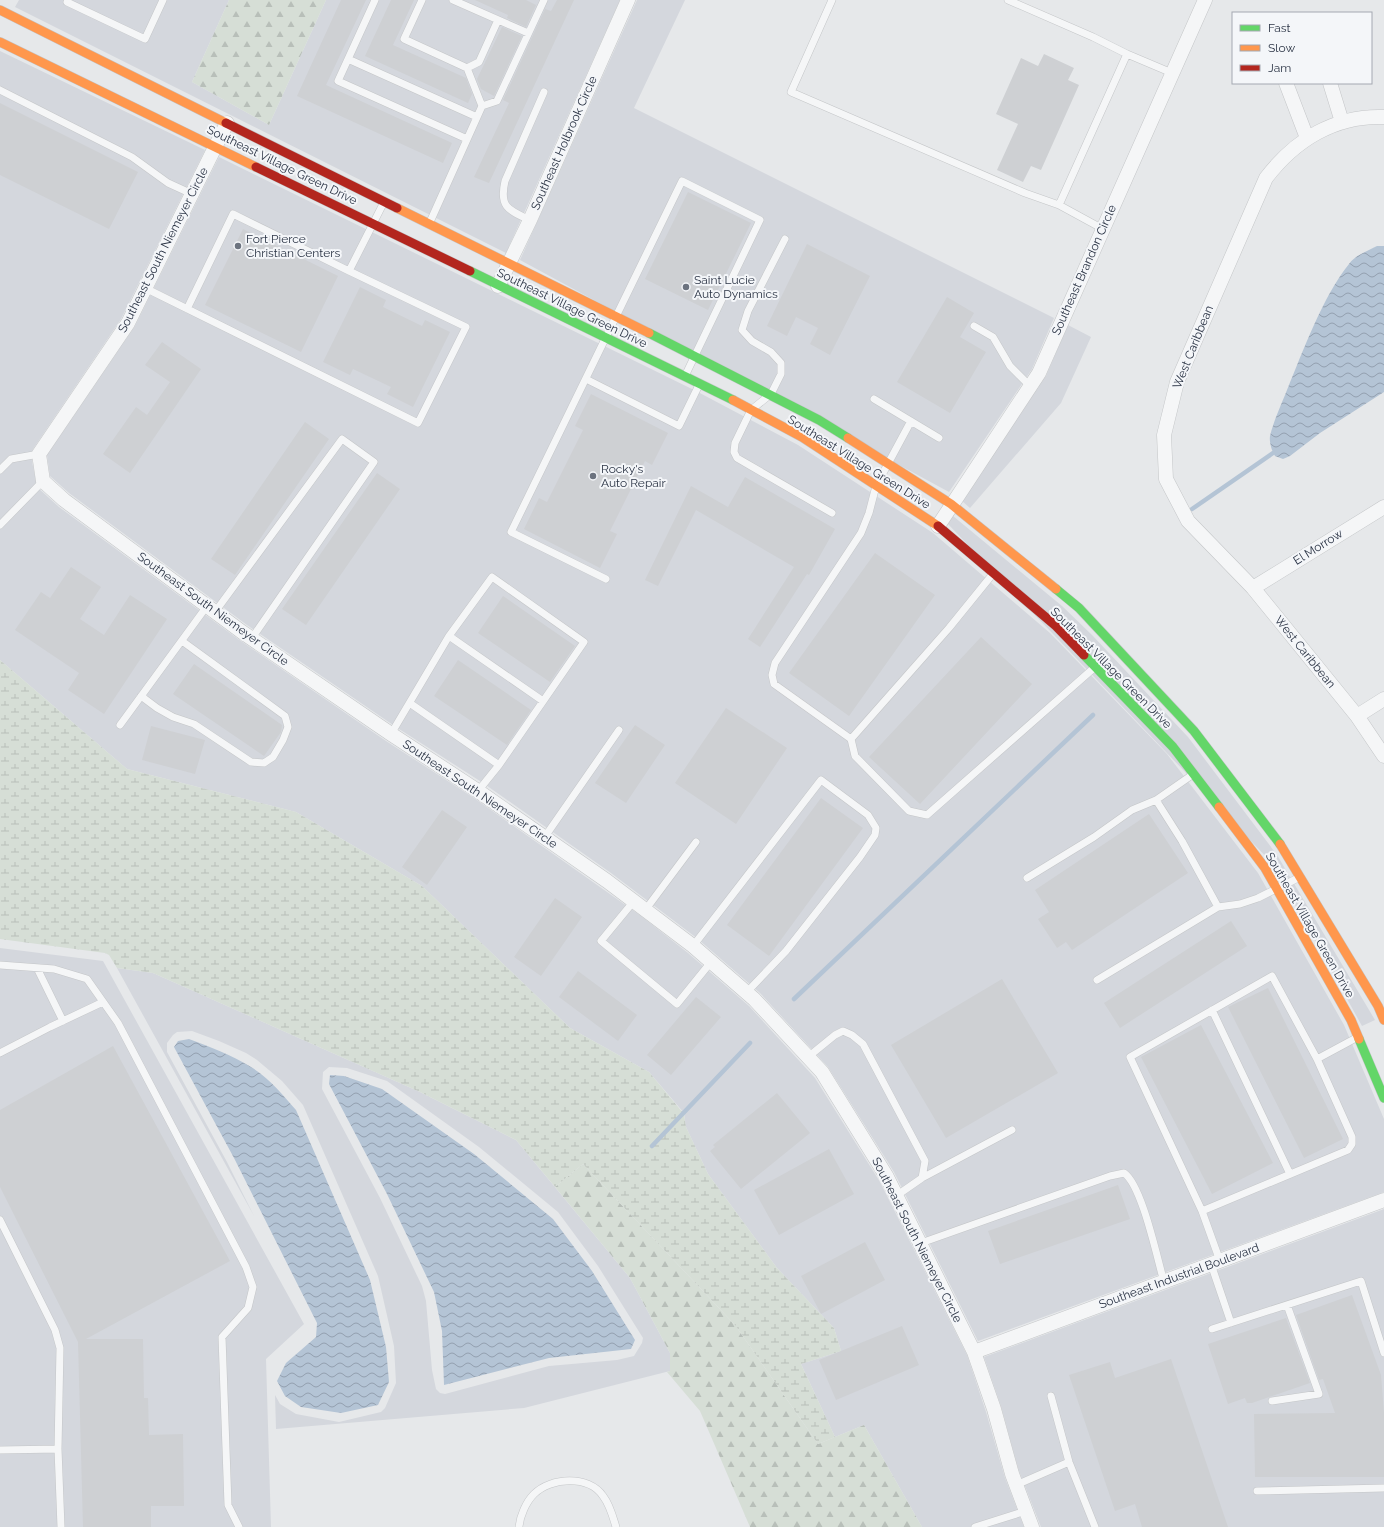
<svg xmlns="http://www.w3.org/2000/svg" width="1384" height="1527" font-family="Raleway,sans-serif">
  <defs>
    <pattern id="forest-firs" width="22" height="20" patternUnits="userSpaceOnUse"><rect width="22" height="20" fill="#d6ded6"/><path d="M5 1l3.5 6h-7zM16 11l3.5 6h-7z" fill="#b8bfb9"/></pattern>
    <pattern id="wetland-marsh" width="20" height="14" patternUnits="userSpaceOnUse"><rect width="20" height="14" fill="#d6ded6"/><path d="M1 5h8M5 5V1M11 12h8M15 12V8" fill="none" stroke="#b8bfb9"/></pattern>
    <pattern id="water-waves" width="16" height="10" patternUnits="userSpaceOnUse"><rect width="16" height="10" fill="#b4c4d5"/><path d="M0 5q4-4 8 0t8 0" fill="none" stroke="#93a0af"/></pattern>
  </defs>
  <rect width="100%" height="100%" fill="#e6e8ea"/>
  <path fill="#d4d7dd" fill-rule="evenodd" d="M19,0H229L192,82L269,125L326,0H620L506,253L15,7Z
    M637,0H685L634,108L1054,318L1032,369L949,492L520,260Z
    M0,51L205,150L121,319L33,449L31,456L37,487L59,507L238,639L386,741L474,798L641,916L688,953L749,1006L815,1078L880,1182L967,1355L986,1412L1005,1478L1024,1527H922L864,1425L835,1437L801,1364L841,1351L834,1328L777,1268L708,1174L686,1127L684,1113L649,1072L570,1028L422,886L296,812L127,769L0,660Z
    M219,157L696,391L798,445L933,533L1050,633L1167,754L1258,873L1344,1025L1384,1119V1192L978,1341L894,1172L828,1067L760,993L698,939L611,873L483,783L396,727L247,625L69,493L50,476L47,455L135,326Z
    M1068,325L1091,337L1061,403L970,508L962,501L1046,376Z
    M953,516L1062,606L1092,635L1188,737L1277,855L1375,1020L1362,1026L1272,863L948,524Z
    M0,948L103,961L304,1324L266,1359L271,1527H0Z
    M117,968L153,973L420,1092L516,1140L630,1278L670,1353V1371L524,1408L276,1429L275,1395L280,1404L296,1414L339,1422L381,1412L385,1408L396,1383L394,1346L378,1276L303,1105L282,1081L257,1060L246,1053L219,1041L192,1031L177,1032L173,1035L167,1043V1052L227,1162L254,1216ZM329,1067L347,1068L387,1081L479,1147L558,1212L598,1266L643,1338L642,1343L634,1356L617,1360L549,1366L445,1394L440,1393L436,1389L432,1370L426,1301L422,1286L380,1198L322,1089L323,1072Z
    M1384,1209V1527H1041L1019,1471L1001,1406L984,1357Z"/>
  <path fill="url(#forest-firs)" d="M229,0H326L269,125L192,82Z
    M583,1164L735,1325L818,1444L864,1425L922,1527H750L700,1411L667,1372L670,1371V1353L630,1278L555,1187Z"/>
  <path fill="url(#wetland-marsh)" d="M0,660L127,769L296,812L422,886L570,1028L649,1072L684,1114L686,1127L708,1174L777,1268L834,1328L841,1351L801,1364L835,1437L818,1444L735,1325L583,1164L555,1187L516,1140L420,1092L153,973L117,968L109,955L105,953L0,939Z"/>
  <path fill="url(#water-waves)" d="M1377,246H1384V392L1320,433L1290,456L1283,459L1275,456C1272,451 1269,443 1270,436C1274,420 1281,405 1287,390C1303,351 1323,296 1349,264C1355,255 1368,251 1377,246Z
    M189,1039C210,1047 232,1055 251,1067C269,1078 283,1095 296,1110L370,1280L386,1347L389,1382L378,1405L341,1413L301,1407L285,1396L277,1381L286,1363L316,1337L317,1323L234,1158L174,1047L178,1041Z
    M330,1075L344,1076L382,1089L474,1154L553,1219L592,1271L635,1340L631,1349L549,1358L444,1385L442,1331L434,1292L387,1194L329,1084Z"/>
  <g fill="none" stroke-linecap="round" stroke-linejoin="round">
    <path stroke="#b4c4d5" stroke-width="4.5" d="M1192,509L1273,453
      M794,999L1093,715
      M652,1146L750,1043"/>
  </g>
  <path fill="#ced0d3" d="M341,0H366L326,85L452,143L443,163L297,96Z
    M391,0H414L393,45L466,78L472,94L468,103L365,56Z
    M475,0H526L536,5L526,27L507,18L508,15Z
    M557,0H574L489,183L474,177L509,103L503,100L545,9L551,11Z
    M502,27L522,36L494,96L481,89L477,79Z
    M1044,54L1074,68L1068,80L1079,85L1041,170L1031,166L1023,182L997,170L1018,124L996,114L1021,58L1038,66Z
    M0,103L138,172L109,229L0,175Z
    M688,192L751,223L708,310L645,279Z
    M243,229L338,276L301,352L205,305Z
    M807,244L870,276L830,355L810,344L818,328L796,317L787,336L767,326Z
    M360,287L386,300L383,307L422,326L425,320L450,332L413,407L387,394L391,387L353,369L350,375L323,362Z
    M947,297L974,313L960,337L986,352L950,413L897,382Z
    M162,342L201,369L130,473L103,454L136,407L147,415L170,382L145,365Z
    M591,394L668,433L652,465L645,461L610,531L617,534L600,568L524,529L539,498L547,502L583,430L575,426Z
    M305,422L329,439L235,575L211,559Z
    M377,473L400,489L306,625L282,609Z
    M745,477L835,529L809,575L807,574L760,647L748,639L794,567L696,510L658,586L645,580L691,486L728,507Z
    M875,553L935,595L849,716L789,673Z
    M71,567L101,587L80,619L104,635L130,595L167,619L104,714L68,690L79,673L15,630L41,592L50,598Z
    M503,596L575,646L550,682L478,633Z
    M981,637L1032,684L920,804L869,757Z
    M458,660L531,710L507,745L434,696Z
    M194,664L282,725L281,732L264,756L173,694Z
    M726,708L787,748L736,824L675,783Z
    M635,725L665,745L626,803L595,783Z
    M151,726L205,740L195,774L142,760Z
    M821,798L863,828L769,956L727,925Z
    M442,810L467,827L427,885L402,867Z
    M1149,814L1188,873L1072,950L1066,942L1057,948L1038,919L1049,912L1035,890Z
    M555,898L582,917L541,976L514,957Z
    M1231,921L1247,946L1120,1028L1104,1003Z
    M578,971L637,1015L618,1041L559,997Z
    M1002,979L1058,1073L946,1138L891,1045Z
    M1268,988L1343,1139L1304,1158L1228,1007Z
    M696,997L721,1017L671,1075L647,1055Z
    M1201,1025L1273,1163L1212,1194L1141,1057Z
    M113,1046L230,1261L86,1339H143L144,1398H148L149,1435L183,1434L184,1506H151V1527H83L78,1342L0,1187V1110Z
    M777,1093L810,1133L741,1189L710,1151L715,1147L713,1145Z
    M829,1149L854,1194L779,1235L754,1190Z
    M1118,1185L1130,1219L1000,1264L988,1231Z
    M865,1242L885,1280L821,1314L801,1276Z
    M1352,1295L1381,1375L1384,1413V1477H1255L1254,1414L1335,1413L1323,1379L1319,1380L1296,1315Z
    M1286,1318L1310,1383L1252,1403H1247L1245,1398L1228,1404L1208,1344Z
    M902,1326L919,1365L836,1400L819,1360Z
    M1171,1359L1228,1527H1142L1135,1504L1115,1511L1069,1375L1110,1362L1115,1378Z"/>
  <g fill="none" stroke-linecap="round" stroke-linejoin="round">
    <g stroke="#c4c6c8" stroke-width="8">
      <path id="lane" d="M68,0L67,2L145,39L163,0
        M375,0L338,81L467,139
        M422,0L404,39L467,68L479,62L498,20
        M453,0L528,33
        M832,0L791,92L1025,193L1059,205
        M1008,0L1093,37L1127,54
        M348,59L477,117
        M0,90L132,157L168,183L192,194
        M482,106L497,101L544,0
        M530,220C508,210 499,207 505,181L544,92
        M430,222L482,106L467,68
        M1103,229L1059,205L1127,54L1172,73
        M785,239L748,311L742,330L752,341L771,352L781,363V374L771,394L751,410L735,443L734,452L737,458L832,513
        M145,288L418,423L466,327L349,271L383,204
        M187,309L233,214L349,271
        M974,326L993,337L1010,366L1030,386
        M586,379L679,426L699,385
        M874,399L939,438
        M911,421L876,486L869,513L861,533L775,663L772,675L774,684L851,739L949,628L992,575
        M0,470L11,459L39,454
        M0,525L43,481
        M606,579L511,532L682,181L760,220L686,374
        M215,612L342,439L374,462L252,638
        M449,636L543,701
        M141,696L157,708L173,717L194,724L251,762L264,763L273,757L283,740L288,727L285,716L182,641
        M411,704L499,765
        M120,725L207,606
        M391,734L449,636L492,577L584,642L499,765L478,791
        M851,739L855,756L909,811L927,815L1095,667
        M544,838L619,730
        M1027,878L1094,837L1132,810L1156,800
        M634,901L601,941L677,1004L711,962
        M1218,907L1240,904L1258,898L1298,878
        M646,909L696,842
        M693,946L821,780L868,815L876,828L875,835L860,857L786,951L746,993
        M0,965L54,969L87,979L118,1023L246,1267L253,1287L248,1308L222,1337L228,1505L239,1527
        M37,968L63,1021
        M1097,980L1218,907L1182,841L1156,800L1192,775
        M1212,1010L1290,1174
        M0,1053L50,1027L103,1002
        M808,1057L835,1035L843,1031L852,1035L863,1044L925,1161L922,1178L896,1196
        M1317,1059L1356,1038
        M922,1178L1012,1130
        M1202,1211L1348,1150L1352,1144V1137L1317,1059L1272,976L1130,1057L1202,1211L1220,1261
        M0,1220L55,1330L60,1348L58,1449L61,1527
        M921,1243L1110,1176L1124,1173C1142,1185 1157,1258 1164,1282
        M1211,1264L1231,1323
        M1212,1329L1361,1281L1384,1353
        M1051,1396L1069,1462L1095,1527
        M1272,1401L1319,1394L1287,1305
        M0,1450L58,1449
        M1016,1485L1069,1462
        M1257,1491L1384,1488
        M519,1527C520,1516 526,1502 534,1494C551,1477 589,1475 603,1496C610,1505 613,1517 616,1527
        M975,1527L1026,1511"/>
    </g>
    <g stroke="#c4c6c8" stroke-width="15">
      <path id="street" d="M1286,83L1307,138
        M1330,83L1342,122
        M1384,117C1335,115 1295,140 1266,178L1177,382L1164,435L1166,479L1188,521L1253,588L1357,716L1384,756
        M227,123L128,323L39,454L43,481L64,500L242,632L391,734L478,791L607,881L693,946L754,999L822,1072L887,1177L974,1352L994,1409L1012,1474L1032,1527
        M498,286L530,220L628,0
        M938,526L1039,373L1205,0
        M1253,588L1384,507
        M1357,716L1384,699
        M974,1352L1384,1200"/>
    </g>
    <g stroke="#c4c6c8" stroke-width="10">
      <path id="fast" d="M470,271L733,400
        M649,333L819,420L848,438
        M1056,589L1079,608L1194,731L1280,844
        M1084,655L1173,747L1219,807
        M1359,1039L1384,1098"/>
    </g>
    <g stroke="#c4c6c8" stroke-width="10">
      <path id="slow" d="M0,10L226,123
        M0,42L256,167
        M397,208L649,333
        M733,400L802,437L938,526
        M848,438L951,504L1056,589
        M1219,807L1265,868L1351,1020L1359,1039
        M1280,844L1378,1006L1384,1020"/>
    </g>
    <g stroke="#c4c6c8" stroke-width="10">
      <path id="jam" d="M226,123L397,208
        M256,167L470,271
        M938,526L1056,626L1084,655"/>
    </g>
    <use href="#lane" stroke="#f5f6f7" stroke-width="7"/>
    <use href="#street" stroke="#f5f6f7" stroke-width="14"/>
    <use href="#fast" stroke="#63d668" stroke-width="9"/>
    <use href="#slow" stroke="#ff974d" stroke-width="9"/>
    <use href="#jam" stroke="#b3261e" stroke-width="9"/>
  </g>
  <g fill="#6c737f" stroke="#f4f6f9" stroke-width="1.5">
    <circle cx="238" cy="246" r="4"/>
    <circle cx="686" cy="287" r="4"/>
    <circle cx="593" cy="476" r="4"/>
  </g>
  <g text-anchor="middle" dominant-baseline="central" stroke-width="4" stroke-linejoin="round" paint-order="stroke">
    <g font-size="12" fill="#2b3445" stroke="#f4f6f9">
      <text transform="translate(564 143) rotate(-66)">Southeast Holbrook Circle</text>
      <text transform="translate(282 165) rotate(26)">Southeast Village Green Drive</text>
      <text transform="translate(163 250) rotate(-63)">Southeast South Niemeyer Circle</text>
      <text transform="translate(1084 270) rotate(-66)">Southeast Brandon Circle</text>
      <text transform="translate(572 308) rotate(26)">Southeast Village Green Drive</text>
      <text transform="translate(1193 347) rotate(-68)">West Caribbean</text>
      <text transform="translate(859 462) rotate(32)">Southeast Village Green Drive</text>
      <text transform="translate(1318 547) rotate(-32)">El Morrow</text>
      <text transform="translate(213 609) rotate(36)">Southeast South Niemeyer Circle</text>
      <text transform="translate(1305 652) rotate(51)">West Caribbean</text>
      <text transform="translate(1111 668) rotate(45)">Southeast Village Green Drive</text>
      <text transform="translate(480 794) rotate(34)">Southeast South Niemeyer Circle</text>
      <text transform="translate(1310 925) rotate(60)">Southeast Village Green Drive</text>
      <text transform="translate(917 1240) rotate(63)">Southeast South Niemeyer Circle</text>
      <text transform="translate(1179 1276) rotate(-20)">Southeast Industrial Boulevard</text>
    </g>
    <g font-size="12" fill="#2b3445" stroke="#f4f6f9" text-anchor="start">
      <text x="246" y="239">Fort Pierce<tspan x="246" dy="14">Christian Centers</tspan></text>
      <text x="694" y="280">Saint Lucie<tspan x="694" dy="14">Auto Dynamics</tspan></text>
      <text x="601" y="469">Rocky's<tspan x="601" dy="14">Auto Repair</tspan></text>
    </g>
  </g>
  <rect x="1232" y="12" width="140" height="72" fill="#f4f6f9" stroke="#a4a8b1"/>
  <rect x="1240" y="25" width="20" height="6" fill="#63d668" stroke="#a4a8b1"/>
  <text x="1268" y="32" font-size="12" fill="#2b3445">Fast</text>
  <rect x="1240" y="45" width="20" height="6" fill="#ff974d" stroke="#a4a8b1"/>
  <text x="1268" y="52" font-size="12" fill="#2b3445">Slow</text>
  <rect x="1240" y="65" width="20" height="6" fill="#b3261e" stroke="#a4a8b1"/>
  <text x="1268" y="72" font-size="12" fill="#2b3445">Jam</text>
</svg>
